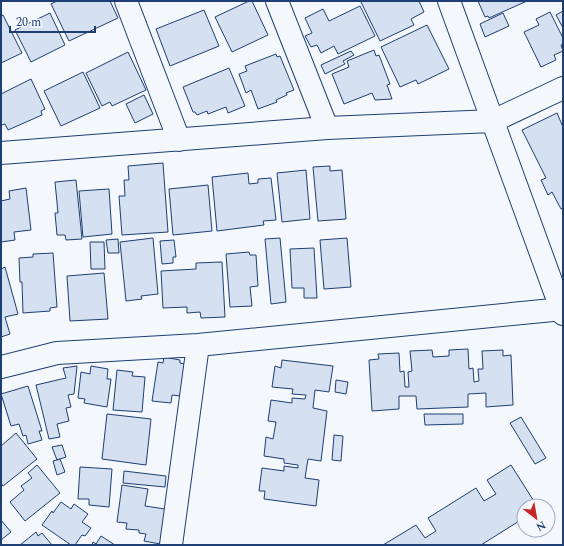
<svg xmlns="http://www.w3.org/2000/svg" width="564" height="546" font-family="Spectral,serif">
  <rect width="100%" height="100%" fill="#f4f7fb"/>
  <path fill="#d5e0f0" stroke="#1d3f73" d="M57,1H110L118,18L69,41L51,4Z
    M249,1H252L268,35L232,52L215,17Z
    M364,1H419L424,12L411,19L414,25L380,41L361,2Z
    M478,1H527L489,18L488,16L485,17Z
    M360,6L375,36L338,54L334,46L321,53L317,45L311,47L305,36L312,33L305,18L323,9L329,21Z
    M204,10L219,46L170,66L156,29Z
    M563,11V28L556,15Z
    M550,12L563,38V44L561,45L563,51L554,55L556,60L541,67L524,32L539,25L536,19Z
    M50,13L65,45L31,62L15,30Z
    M503,13L509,26L485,37L480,24Z
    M3,15L22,53L1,63V16Z
    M427,25L449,69L418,84L416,80L400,87L381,47Z
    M374,50L376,56L379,55L390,84L387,85L392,99L375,100L372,93L344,104L332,74L349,67L347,61Z
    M351,51L354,55L343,61L345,64L325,74L321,65Z
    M128,52L146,90L112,106L110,102L102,106L86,73Z
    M276,54L277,57L280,56L294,90L286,93L287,95L276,100L277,102L258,109L251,90L246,93L239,74L247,71L245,66Z
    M229,68L245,106L228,113L226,107L208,114L207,111L197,115L195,112H193L183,87Z
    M83,72L100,108L61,126L44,91Z
    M31,79L45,109L41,111L42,115L8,130L5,124L2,125L1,124V94Z
    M144,95L153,114L135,123L126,104Z
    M557,113L563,127V208L561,209L552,192L548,195L541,180L546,178L522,130Z
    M163,163L168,232L122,235L119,196H125L124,180H129L128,166Z
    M330,166V171L342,170L346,219L318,221L313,167Z
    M306,170L310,219L282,222L277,173Z
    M248,173L249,184L258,183V179L271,178L276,220L263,221L264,225L217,231L212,177Z
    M76,180L82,239L66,240L65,235H57L55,213H58L55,182Z
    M208,185L212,231L173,235L169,189Z
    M26,188L31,230L14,232L15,240L1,242V201L10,199L9,191Z
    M109,189L112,234L83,237L79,191Z
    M153,238L158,294L141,296L142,299L126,301L120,242Z
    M280,238L286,302L271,304L265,239Z
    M347,238L351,287L324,289L320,240Z
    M118,239L119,253H108L106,240Z
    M174,240L176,257H173V263L162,264L160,241Z
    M90,242H104L105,269H91Z
    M314,248L317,298H304V288H292L290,249Z
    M249,252L250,255H256L258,286L250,287L252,306L230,307L226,254Z
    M53,253L57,307L50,308V311L23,313L22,282H20L19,258L33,257V254Z
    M222,262L225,317L201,318L200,312L187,313V307L163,308L161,271L196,269V263Z
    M5,267L18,314L5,317L10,334L1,337V269Z
    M104,273L108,319L70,321L67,276Z
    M468,349L469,369L473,368L474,382L479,381L478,369H483L482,351L503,350V356L511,355L513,405L486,407V393L468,394V407L417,409L416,396H399V409L372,411L369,360L379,359L378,354L399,353L400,372L404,371L405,387H409L408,372L412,371L410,351L432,350L433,357L449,356V350Z
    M164,357L180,360V363L185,364L180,396L172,395L171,403L152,401L158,362L163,363Z
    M282,360L333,366L329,392L315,390L313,408L327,411L321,461L308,459L305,478L319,480L316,506L264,499L265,491H259L262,468L284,471V466L298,468V465L284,463V459L264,456L266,437L273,439L276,422L268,421L271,400L292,403V398L305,399L306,395L292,394L293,389L272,387L275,366L281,368Z
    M77,366L74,394L68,395L71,407L66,408L69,421L57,424L60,437L49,439L36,385L66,378L63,368Z
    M91,366L108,369L107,379H111L107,407L84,403L85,399L78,398L81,372L90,374Z
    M117,370L133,372L132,376L145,377L142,412L113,410Z
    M336,380L348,382L346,394L335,392Z
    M28,386L42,431H39L42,440L28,444L26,435L23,436L19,424L11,426L1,394Z
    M107,414L151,419L146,465L102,459Z
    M424,414H463V424L425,425Z
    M521,417L546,458L535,464L510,423Z
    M16,433L37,459L3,486L1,483V446Z
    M334,435L343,436L341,461L332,460Z
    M62,445L66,457L57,460L52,447Z
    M60,459L65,472L57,475L53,461Z
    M37,465L60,493L25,521L10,502L24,490L21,486L32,478L28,473Z
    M511,465L537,506H524V518L481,545H383L416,525L425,538L436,531L428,518L476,488L484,501L496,494L487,480Z
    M80,467L112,469L109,507L89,505V499H78Z
    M124,471L166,476L165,487L123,483Z
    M122,485L148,489L145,506L165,509L160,544L144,541L146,534L139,533V530L126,529L127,523L117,522Z
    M61,502L71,509L74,504L88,514L82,522L91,528L85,536L82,535L75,545H71L42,525L52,511L53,513Z
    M1,520L11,532L1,540Z
    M36,532L38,536L42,533L52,545H20Z
    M101,536L115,545H92L93,542L96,544Z"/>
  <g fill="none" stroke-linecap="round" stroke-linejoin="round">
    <g stroke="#1d3f73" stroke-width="24">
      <path id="minor" d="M126,1L179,140
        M277,1L327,128
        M449,1L563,314
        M1,153L327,128L493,121L563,88
        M1,367L57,353L198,345L563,309
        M171,545L198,345"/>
    </g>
    <use href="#minor" stroke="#f4f7fb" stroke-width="22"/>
  </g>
  <rect width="564" height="546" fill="none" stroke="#1d3f73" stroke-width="4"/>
  <g transform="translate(536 518) rotate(149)"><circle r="19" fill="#f4f7fb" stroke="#9eadc5"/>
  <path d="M0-3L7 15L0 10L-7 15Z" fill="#c62828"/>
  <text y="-6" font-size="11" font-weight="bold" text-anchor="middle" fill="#1d3f73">N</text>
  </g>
  <path d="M10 26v6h85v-6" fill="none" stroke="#1d3f73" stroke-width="2"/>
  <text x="16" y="26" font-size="12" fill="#1d3f73" stroke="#f4f7fb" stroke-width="3" paint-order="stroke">20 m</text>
</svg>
